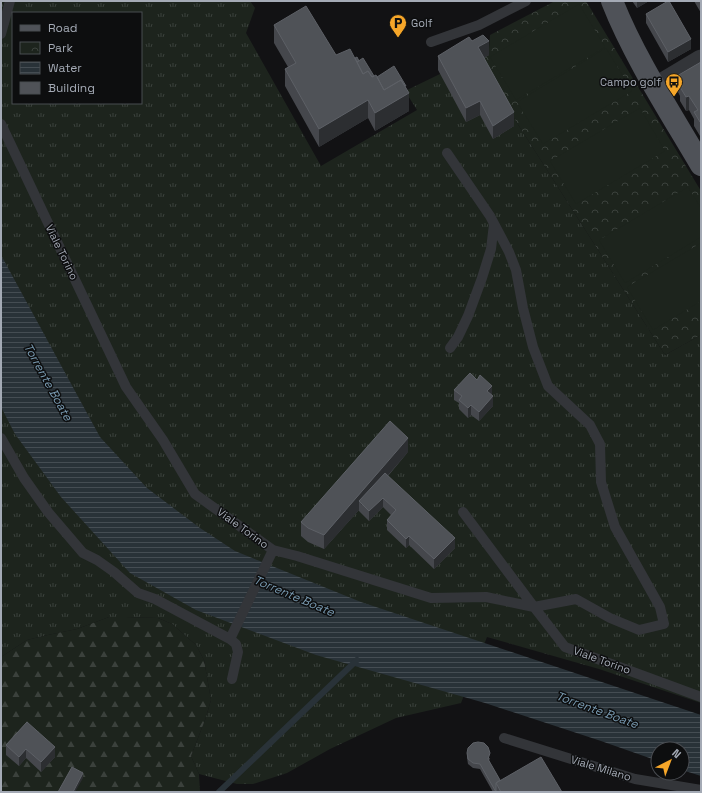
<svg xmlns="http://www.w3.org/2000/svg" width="702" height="793" font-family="'Space Grotesk',sans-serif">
  <defs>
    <pattern id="grass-tufts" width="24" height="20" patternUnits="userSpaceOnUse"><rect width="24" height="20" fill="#1d241d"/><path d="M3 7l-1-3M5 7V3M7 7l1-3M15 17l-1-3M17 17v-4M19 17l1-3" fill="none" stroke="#3b413c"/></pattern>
    <pattern id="forest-firs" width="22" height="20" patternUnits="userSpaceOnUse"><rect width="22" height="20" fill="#1d241d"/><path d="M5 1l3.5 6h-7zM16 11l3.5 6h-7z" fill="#3b413c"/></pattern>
    <pattern id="park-crowns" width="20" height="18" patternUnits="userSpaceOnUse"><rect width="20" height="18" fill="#1d241d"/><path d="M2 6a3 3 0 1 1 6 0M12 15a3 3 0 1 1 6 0" fill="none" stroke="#3b413c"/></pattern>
    <pattern id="water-rules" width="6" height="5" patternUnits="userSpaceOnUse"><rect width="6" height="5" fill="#293238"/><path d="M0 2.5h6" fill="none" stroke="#454d53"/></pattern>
  </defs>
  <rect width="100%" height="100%" fill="#121214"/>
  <path fill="url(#grass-tufts)" fill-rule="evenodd" d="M1,1H250L255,8L246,33L321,166L417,110L405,91L475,57L665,355L701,335V703L599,669L487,637L461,703L396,718L330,749L287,773L253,784H237L199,774L191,756L205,720L211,700L204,660L196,645L172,624L158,618L125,617H109L77,629L43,636L27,640L1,657ZM13,13H141V103H13Z"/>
  <path fill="url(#forest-firs)" d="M109,617H125L158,618L172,624L196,645L204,660L211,700L205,720L191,756L199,774L200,792H1V657L27,640L43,636L77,629Z"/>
  <path fill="url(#park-crowns)" d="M555,1H586L701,191V335L665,355L475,57L489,49L490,35Z"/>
  <path fill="#1d241d" d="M579,4L605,47L516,100L490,57Z
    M606,48L632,91L543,144L517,102Z
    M640,108L665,151L576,204L550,161Z
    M688,187L701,208V237L625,283L599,240Z
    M701,243V301L653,330L627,287Z"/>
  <path fill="url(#water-rules)" d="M1,255L100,437L147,488L200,528L235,551L361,602L701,715V776L682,770V749H658V761L601,741L485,703L316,655L196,610L130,573L61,497L15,434L1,407Z"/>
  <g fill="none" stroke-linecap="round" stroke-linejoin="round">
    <path stroke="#293238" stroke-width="6" d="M219,792L357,660"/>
    <path stroke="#333539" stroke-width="10" d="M1,34L10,1
      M431,42L479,25L526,1
      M1,124L126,387L163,440L195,494L273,550L297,556L431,598L486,597L534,607L565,647L701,697
      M447,153L490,216L509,252L516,270L523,308L533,347L548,386L590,425L600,444L601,482L615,527L660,607L664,624L639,630L610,618L576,599L534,607L463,512
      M450,348L458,337L468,316L482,278L491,249L494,224
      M1,438L24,478L48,512L83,553L97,560L114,572L138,593L155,599L230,639L236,644L238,652L232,679
      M230,639L273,550
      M504,738L635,779L701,790"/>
    <path stroke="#333539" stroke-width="21" d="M656,87L701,60"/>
    <path stroke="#4f5258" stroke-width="22" d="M612,1C634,57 670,112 701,165"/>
  </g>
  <path fill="#45474c" d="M632,1H649L637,8Z
    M694,1H701V13Z
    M646,14L691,49L668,62L646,23Z
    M274,25L336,55L355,58L359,61L374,76L406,87L409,111L375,131L368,118L319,147L285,86V69L288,67L274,43Z
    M472,41L489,55L484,58L514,126L493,139L480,115L466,122L438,70V56Z
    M701,62L700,136L694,126V119L689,110L686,111L680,101V96L677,90V76Z
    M454,390L492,395L493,406L479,421L471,415L468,418L459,409V403L454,400Z
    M408,452L388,476L455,548L434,569L409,545L406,548L387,530V520L391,515L383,507L369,521L359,511V510L324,549L308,542L301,536V522Z
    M27,722L55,757L41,772L26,758L19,766L6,755V745Z
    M467,753L490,758L489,761L500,780L562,792H493L480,769L473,768L468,764L467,758Z"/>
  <path fill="#2c2e31" d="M637,1H649L637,8Z
    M691,39V49L668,62V52Z
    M489,41V55L478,61V47Z
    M409,93V111L375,131V113Z
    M689,96V110L686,111V97Z
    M368,100V118L319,147V129Z
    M480,101V115L466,122V108Z
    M514,112V126L493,139V126Z
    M700,122H701V136H700Z
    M492,386V395L487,391Z
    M493,396V406L479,421V412Z
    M471,405V415L468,418V408Z
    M408,438V452L362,505L359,501V510L324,549V535Z
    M383,498V507L369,521V511Z
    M409,536V545L406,548V539Z
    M455,538V548L434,569V559Z
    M55,747V757L41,772V762Z
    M26,749V758L19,766V757Z
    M83,773V778L75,792H73Z"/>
  <path fill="#4f5257" stroke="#5d6066" d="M668,1H669L691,39L668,52L646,14Z
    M306,6L336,55L350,49L363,74L368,71L372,77L376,75L384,90L401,80L409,93L375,113L368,100L319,129L285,69L296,63L274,25Z
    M483,35L489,41L478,47L514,112L493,126L480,101L466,108L438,56L469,37L472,41Z
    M357,57L359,61L357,62L355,58Z
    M363,58L374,76L372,77L368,71L363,74L357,62Z
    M701,62V122H700L694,112L698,110L689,96L686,97L680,87L683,86L677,76Z
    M394,66L406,86H405L401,80L384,90L377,77Z
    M470,373L477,380L480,375L492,386L487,391L493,396L479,412L471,405L468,408L459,400L462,396L454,390Z
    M390,421L408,438L324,535L308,528L301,522Z
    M385,473L455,538L434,559L409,536L406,539L387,520L396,510L383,498L369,511L359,501Z
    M27,722L55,747L41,762L26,749L19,757L6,745Z
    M478,742L484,743L488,747L490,753L488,759L500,780L496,783V792L480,764L473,763L468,759L467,753L468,748L473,743Z
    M541,757L562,792H501L496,783Z
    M72,767L83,773L73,792H58Z"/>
  <defs>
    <g id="parking-pin" transform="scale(0.9)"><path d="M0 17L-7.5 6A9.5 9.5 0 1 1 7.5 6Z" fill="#f6a629" stroke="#0d0e0f"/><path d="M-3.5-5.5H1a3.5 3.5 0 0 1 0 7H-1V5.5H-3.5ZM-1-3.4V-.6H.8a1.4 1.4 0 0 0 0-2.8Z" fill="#111"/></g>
    <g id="bus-pin" transform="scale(0.9)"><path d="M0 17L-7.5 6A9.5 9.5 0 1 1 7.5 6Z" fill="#f6a629" stroke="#0d0e0f"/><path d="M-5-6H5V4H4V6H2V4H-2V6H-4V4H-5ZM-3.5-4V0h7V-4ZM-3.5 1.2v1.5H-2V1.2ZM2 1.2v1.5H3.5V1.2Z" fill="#111"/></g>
  </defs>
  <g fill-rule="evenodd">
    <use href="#parking-pin" x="398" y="23"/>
    <use href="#bus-pin" x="674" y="82"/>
  </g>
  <g text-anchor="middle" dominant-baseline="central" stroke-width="3" stroke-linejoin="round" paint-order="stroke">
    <g font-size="11" fill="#a4aab5" stroke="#0d0e0f" text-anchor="start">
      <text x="411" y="23">Golf</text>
      <text x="661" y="82" text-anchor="end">Campo golf</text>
    </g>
    <g font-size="11" fill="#a4aab5" stroke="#0d0e0f">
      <text transform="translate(62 252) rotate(64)">Viale Torino</text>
      <text transform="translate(243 528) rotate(36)">Viale Torino</text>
      <text transform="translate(602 660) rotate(20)">Viale Torino</text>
      <text transform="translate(601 768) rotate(17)">Viale Milano</text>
    </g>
    <g font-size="12" font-style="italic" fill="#799ab1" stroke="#0d0e0f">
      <text transform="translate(48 382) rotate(61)">Torrente Boate</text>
      <text transform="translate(294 596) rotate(23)">Torrente Boate</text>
      <text transform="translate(597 710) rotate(20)">Torrente Boate</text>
    </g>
  </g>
  <rect width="702" height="793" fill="none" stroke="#a4aab5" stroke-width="4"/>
  <rect x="12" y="12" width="130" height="92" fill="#0d0e0f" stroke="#494c51"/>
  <rect x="20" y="25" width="20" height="6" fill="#4f5258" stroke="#494c51"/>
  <text x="48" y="32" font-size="12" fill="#a4aab5">Road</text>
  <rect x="20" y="42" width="20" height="12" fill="url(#park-crowns)" stroke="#494c51"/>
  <text x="48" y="52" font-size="12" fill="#a4aab5">Park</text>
  <rect x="20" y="62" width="20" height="12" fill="url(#water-rules)" stroke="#494c51"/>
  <text x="48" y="72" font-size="12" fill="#a4aab5">Water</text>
  <rect x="20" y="82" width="20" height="12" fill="#4f5257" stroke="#494c51"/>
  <text x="48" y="92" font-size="12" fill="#a4aab5">Building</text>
  <g transform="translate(670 761) rotate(42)"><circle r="19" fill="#0d0e0f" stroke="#494c51"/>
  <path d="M0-3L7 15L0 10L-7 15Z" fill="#f6a629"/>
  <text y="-6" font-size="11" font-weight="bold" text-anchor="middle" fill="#a4aab5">N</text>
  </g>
</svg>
